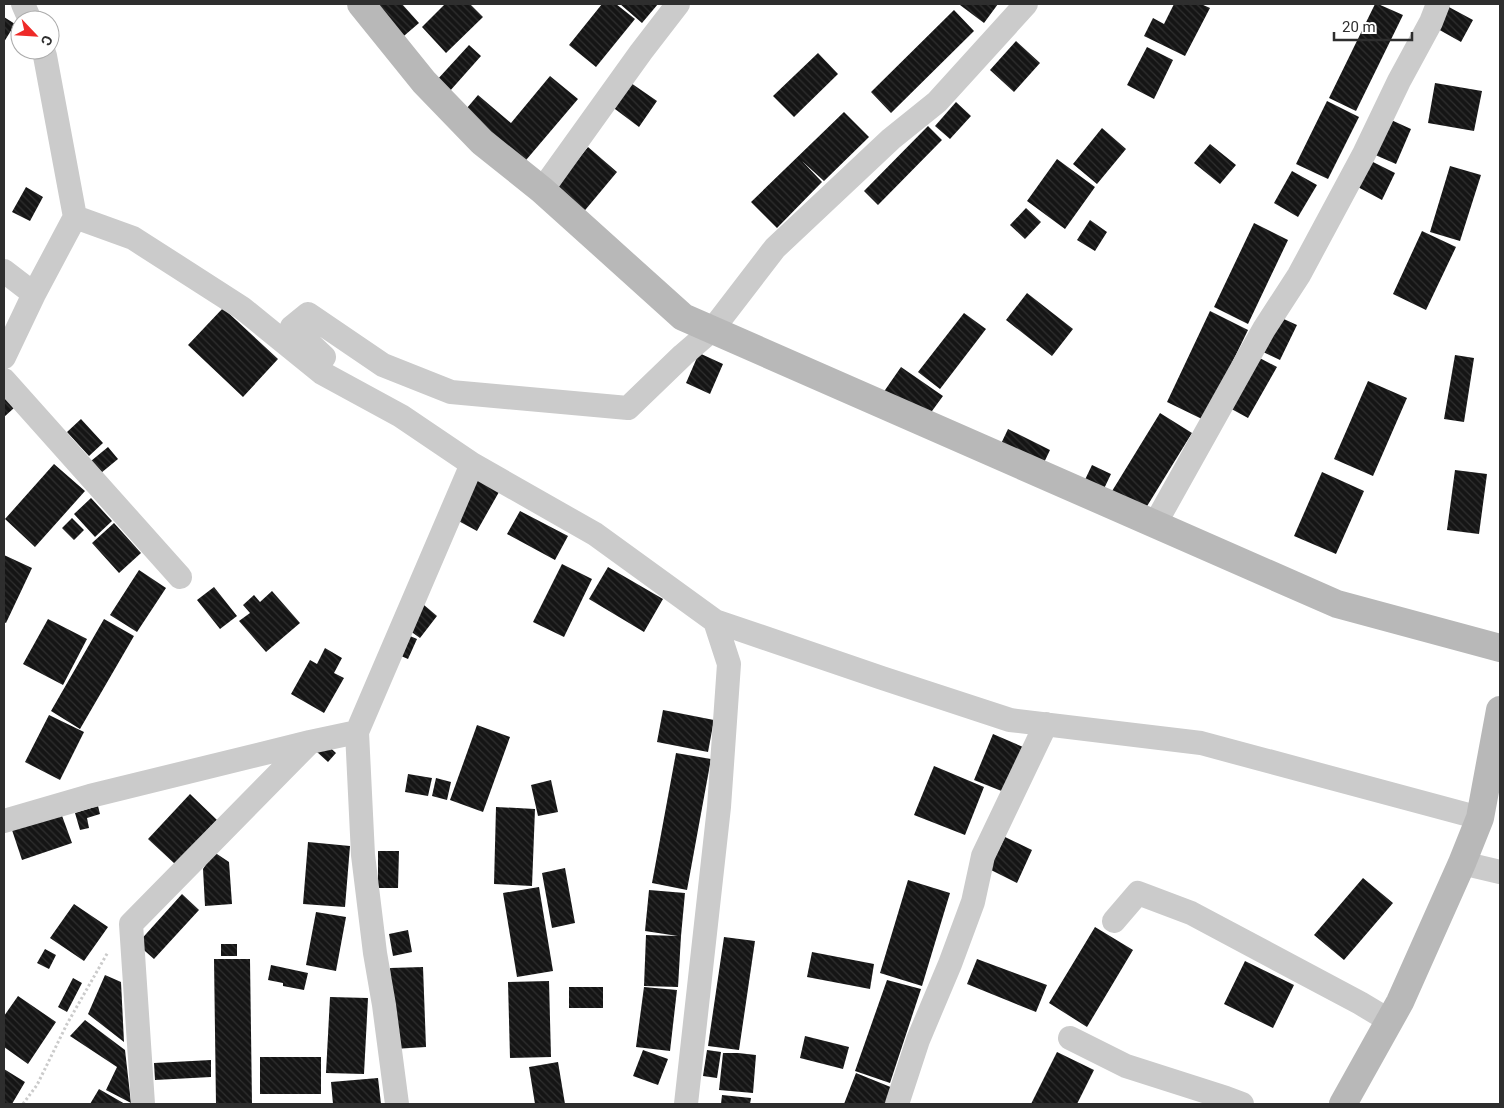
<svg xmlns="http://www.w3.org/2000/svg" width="1504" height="1108" font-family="Roboto,sans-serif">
  <defs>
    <pattern id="building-back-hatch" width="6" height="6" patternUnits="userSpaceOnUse" patternTransform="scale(1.25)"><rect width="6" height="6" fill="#151515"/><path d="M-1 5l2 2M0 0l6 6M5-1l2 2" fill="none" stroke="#2f2f2f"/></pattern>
  </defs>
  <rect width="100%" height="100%" fill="#fff"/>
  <path fill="url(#building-back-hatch)" d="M367,4H402L419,23L398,41Z
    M445,4H470L483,17L446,53L422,27Z
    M602,4H616L635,19L596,67L569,45Z
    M620,4H658L642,23Z
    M961,4H998L984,23L960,5Z
    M1174,4H1201L1210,8L1185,56L1144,36L1153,18L1164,24Z
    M1375,4H1378L1403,15L1356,111L1329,98Z
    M1447,6L1473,20L1461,42L1436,28Z
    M954,10L974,31L891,113L871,92Z
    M4,17L15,24L4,42Z
    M1016,41L1040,63L1014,92L990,70Z
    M469,45L481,56L449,92L436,81Z
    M1147,47L1173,60L1154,99L1127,85Z
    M818,53L838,74L794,117L773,96Z
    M550,76L578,99L521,166L461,115L478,95L511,123Z
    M628,81L657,101L639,127L611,106Z
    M1435,83L1482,91L1474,131L1428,123Z
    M1327,101L1359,117L1328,179L1296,164Z
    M956,102L971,116L950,139L935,126Z
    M844,112L869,137L824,181L802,161L822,182L777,228L751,202Z
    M1389,119L1411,129L1396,164L1373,154Z
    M928,126L942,140L878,205L864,191Z
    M1102,128L1126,149L1097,184L1073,164Z
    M1210,144L1236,165L1220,184L1194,163Z
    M588,147L617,172L581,215L552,191Z
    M1057,159L1095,187L1065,229L1027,201Z
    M1369,160L1395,173L1382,200L1356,186Z
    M1450,166L1481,175L1460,241L1430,232Z
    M1292,171L1317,185L1298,217L1274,203Z
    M26,187L43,197L30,221L12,212Z
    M1026,208L1041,222L1025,239L1010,225Z
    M1090,220L1107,232L1095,251L1077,240Z
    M1254,223L1288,240L1248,324L1214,307Z
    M1422,231L1456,247L1426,310L1393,294Z
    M1027,293L1073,329L1052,356L1006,320Z
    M223,308L278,359L243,397L188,345Z
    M1210,311L1248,330L1204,420L1167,402Z
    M964,313L986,329L940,389L918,372Z
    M1275,315L1297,325L1280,360L1259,350Z
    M699,353L723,364L710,394L686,383Z
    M1254,355L1277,367L1248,418L1226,406Z
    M1455,355L1474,358L1464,422L1444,419Z
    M901,367L943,396L924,422L883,393Z
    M1368,381L1407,398L1373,476L1334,459Z
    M4,396L14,408L4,417Z
    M1160,413L1192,433L1141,516L1109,496Z
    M81,419L103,443L89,456L67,432Z
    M1008,429L1050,450L1041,469L999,448Z
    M108,447L118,459L101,473L91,461Z
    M54,464L85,491L35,547L5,519Z
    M1092,465L1111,474L1101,495L1082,486Z
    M1455,470L1487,474L1479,534L1447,530Z
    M1322,472L1364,491L1336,554L1294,536Z
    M475,478L499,492L477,531L453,518Z
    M91,498L112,521L95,537L74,514Z
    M520,511L568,536L555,560L507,534Z
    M72,518L84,530L74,540L62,528Z
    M114,523L141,553L119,573L92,543Z
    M4,555L32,568L6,623L4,622Z
    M562,564L592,579L564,637L533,622Z
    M608,567L663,599L644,632L589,599Z
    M139,570L166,588L137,632L110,615Z
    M214,587L237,616L220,629L197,600Z
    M272,591L300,623L266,652L239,621L250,613L243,605L254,595L260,602Z
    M424,605L437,616L420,638L406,628Z
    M48,619L87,639L63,685L23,664Z
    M104,619L134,636L80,729L51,711Z
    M403,633L417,639L408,659L394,653Z
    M325,648L342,658L334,673L344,678L324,713L291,694L310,660L317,664Z
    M663,710L714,720L708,752L657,742Z
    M49,715L84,732L60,780L25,762Z
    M477,725L510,737L483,812L450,800Z
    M993,734L1023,747L1004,792L974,780Z
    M325,743L336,753L328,762L317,752Z
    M676,753L711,759L687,890L652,883Z
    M934,766L984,787L965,835L914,815Z
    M408,774L432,778L428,796L405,792Z
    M436,778L451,782L447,800L432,796Z
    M551,780L558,812L538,816L531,785Z
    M190,794L217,820L175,864L148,839Z
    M98,806L100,814L87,818L89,828L80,830L75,813Z
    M496,807L535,809L532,886L494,884Z
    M61,813L72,843L22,860L12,830Z
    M1005,837L1032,850L1017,883L989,869Z
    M308,842L350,846L345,907L303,904Z
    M378,851H399L398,888H378Z
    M214,852L229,862L232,904L205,906L203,869Z
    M565,868L575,923L552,928L542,873Z
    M1363,878L1393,903L1344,960L1314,935Z
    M908,880L950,893L922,986L880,973Z
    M539,887L553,971L517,977L503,893Z
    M649,890L685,893L681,936L678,987L644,986L646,935L678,936L645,931Z
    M182,894L199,910L154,959L137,944Z
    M74,904L108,927L84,961L50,938Z
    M316,912L346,917L336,971L306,965Z
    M1095,927L1133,950L1087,1027L1049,1003Z
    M408,930L412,952L393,956L389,934Z
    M724,937L755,941L739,1050L708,1046Z
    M221,944H237V956H221Z
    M45,949L56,955L49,969L37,963Z
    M812,952L874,964L870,989L807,977Z
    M214,959H250L252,1104H216Z
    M977,959L1047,985L1036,1012L967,984Z
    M1245,961L1294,985L1273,1028L1224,1004Z
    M271,965L308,973L304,990L283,986V983L268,980Z
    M423,967L426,1047L394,1049L390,968Z
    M105,975L121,982L124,1042L88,1014Z
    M73,978L82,983L67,1012L58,1007Z
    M887,980L921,989L890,1083L855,1071Z
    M549,981L551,1057L510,1058L508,982Z
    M569,987H603V1008H569Z
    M644,987L677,990L670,1051L636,1047Z
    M18,996L56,1022L28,1064L4,1047V1016Z
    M330,997L368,998L364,1074L326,1073Z
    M85,1020L125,1050L131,1103L106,1090L117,1067L70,1036Z
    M805,1036L849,1047L843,1069L800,1058Z
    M643,1050L668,1059L658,1085L633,1076Z
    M707,1050L721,1052L717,1078L703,1076Z
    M1057,1052L1094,1070L1077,1104H1031Z
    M723,1053H738L756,1055L753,1093L719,1090Z
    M260,1057H321V1094H260Z
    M211,1060V1077L155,1080L154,1063Z
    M558,1062L565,1104H535L529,1067Z
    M4,1069L25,1082L12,1104H4Z
    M856,1073L893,1088L887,1104H844Z
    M378,1078L381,1104H333L331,1082Z
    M99,1089L125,1104H90Z
    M722,1095L751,1098L750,1104H721Z"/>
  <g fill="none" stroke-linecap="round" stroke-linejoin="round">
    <path stroke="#cbcbcb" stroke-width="3" stroke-dasharray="2.5 2.5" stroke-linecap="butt" d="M23,1104L37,1085L67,1024L108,952"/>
    <path stroke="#cbcbcb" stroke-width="24" d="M23,4L30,20
      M43,50L45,56L75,217L133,238L242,308L322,373L401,416L472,464L595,534L715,621L882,678L1010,720L1201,743L1480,818
      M542,190L641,52L678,4
      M4,271L34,294
      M4,357L34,294L75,217
      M324,357L292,327L308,314L383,365L451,392L628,408L683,355L712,330L775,248L891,139L937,102L1026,4
      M4,380L180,577
      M1155,524L1264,329L1299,275L1364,154L1399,81L1431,22L1438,4
      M4,821L90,796L310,742L357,732
      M1462,863L1500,872
      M1114,921L1138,893L1191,913L1360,1003L1390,1021
      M1070,1038L1126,1066L1226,1098L1242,1104
      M143,1104L131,924L310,742
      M397,1104L384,1005L375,953L363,855L357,732L472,464
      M686,1104L719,807L729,664L715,621
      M897,1104L918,1040L950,964L973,902L983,856L1046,724"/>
    <path stroke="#b8b8b8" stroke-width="28" d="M361,4L424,82L482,142L542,190L683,317L1337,604L1500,648
      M1343,1104L1400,1002L1462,863L1480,818L1500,710"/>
  </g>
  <rect width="1504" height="1108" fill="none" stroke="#2e2e2e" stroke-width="10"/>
  <g transform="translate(35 35) rotate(115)"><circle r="24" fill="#ffffff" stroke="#ababab"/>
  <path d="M0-4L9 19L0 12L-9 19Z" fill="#ee2a28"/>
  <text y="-8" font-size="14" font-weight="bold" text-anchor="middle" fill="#2e2e2e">С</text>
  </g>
  <path d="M1334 32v8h78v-8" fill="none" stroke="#2e2e2e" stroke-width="2.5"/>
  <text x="1342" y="32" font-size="15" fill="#2e2e2e" stroke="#ffffff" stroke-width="4" paint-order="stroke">20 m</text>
</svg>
